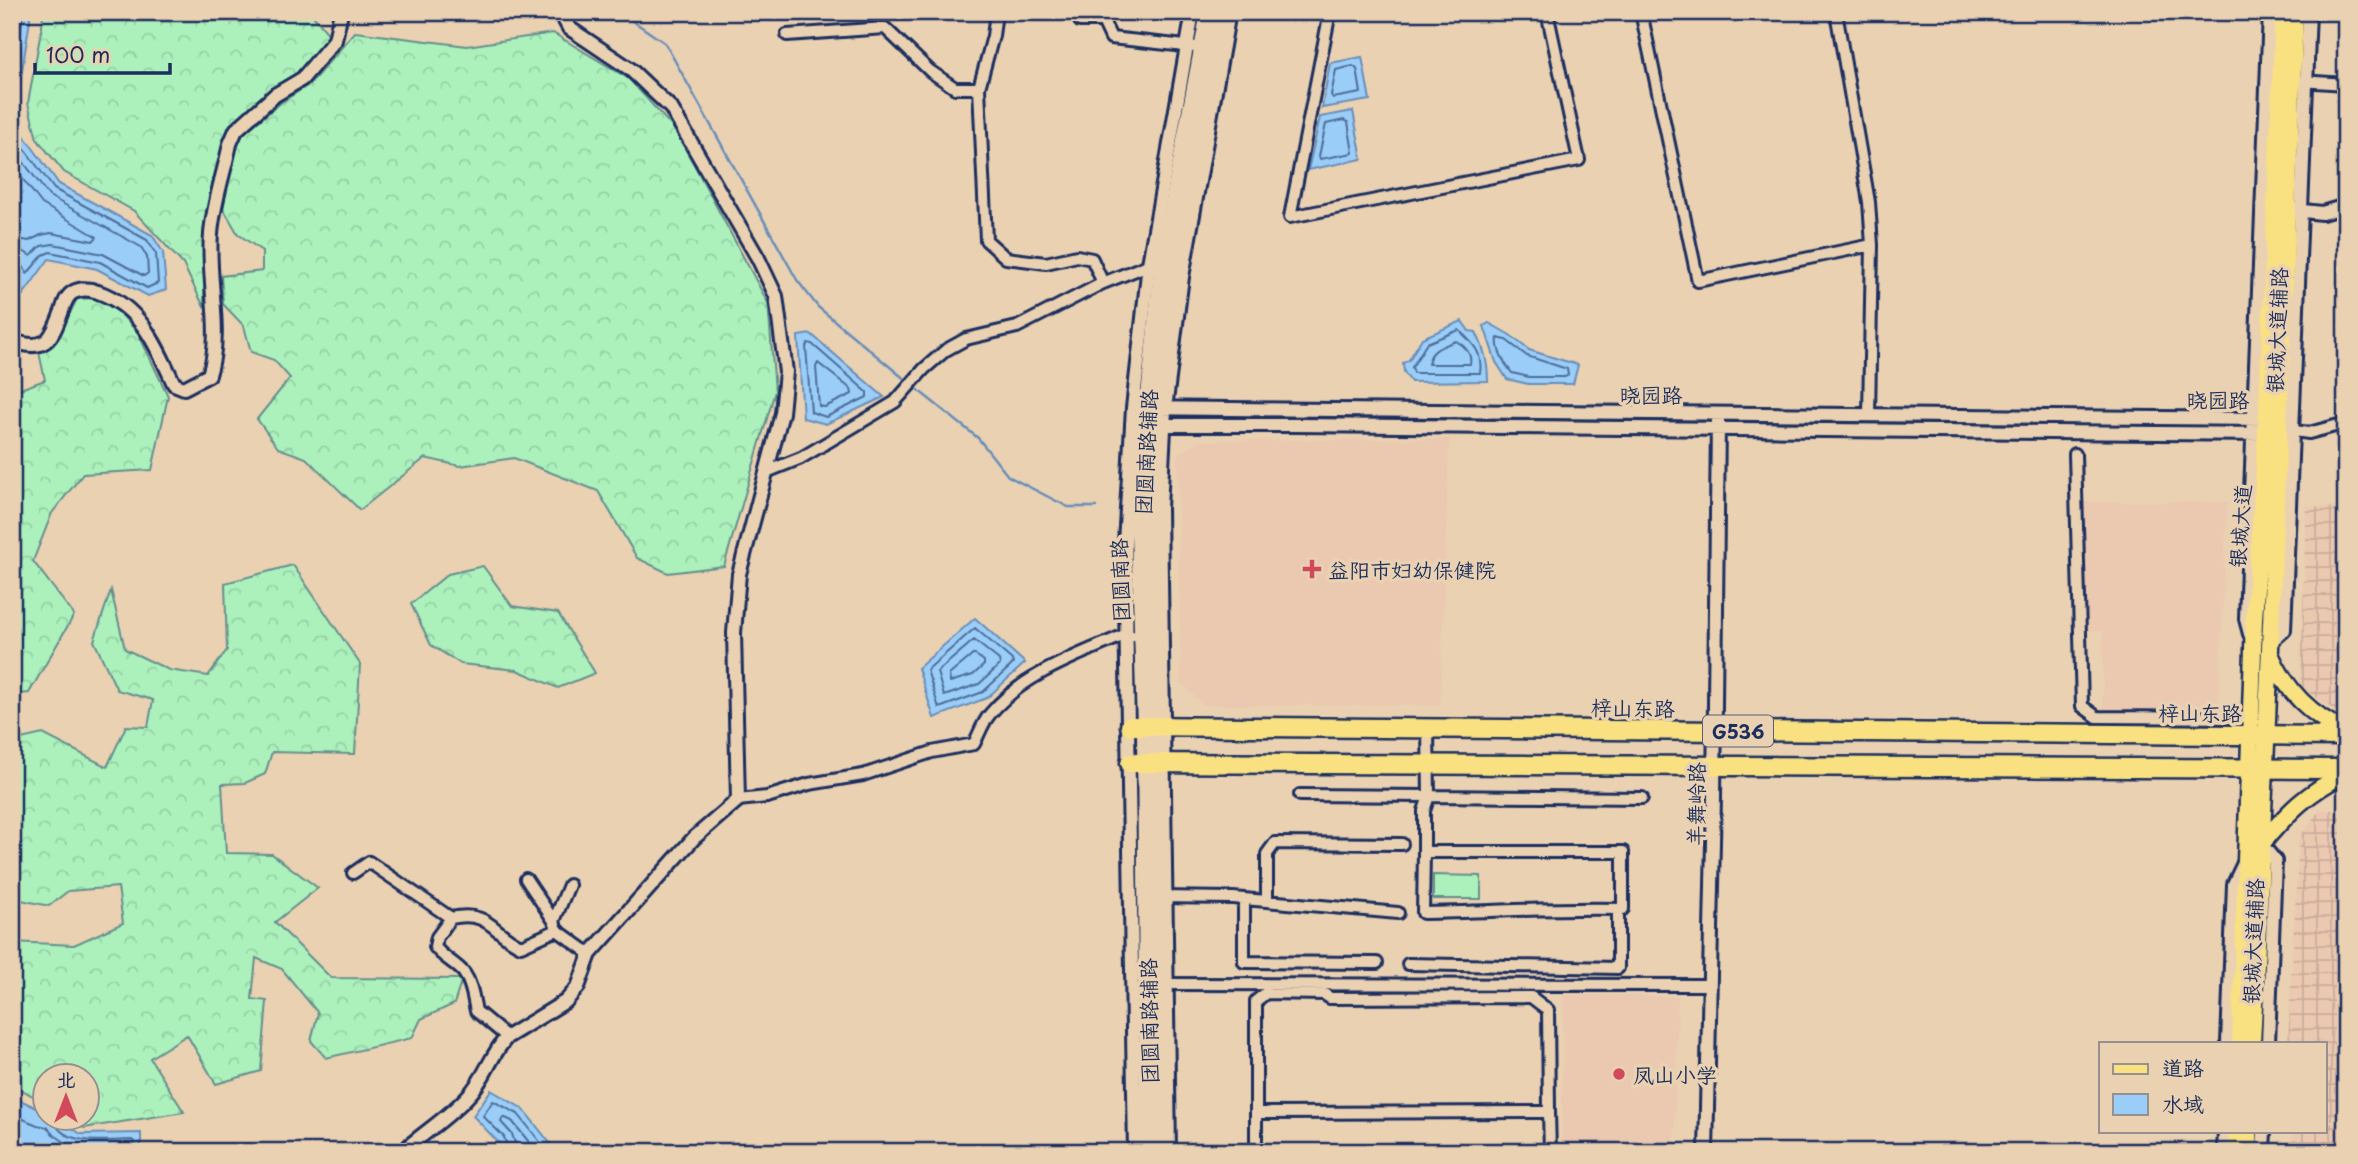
<svg xmlns="http://www.w3.org/2000/svg" width="2358" height="1164" font-family="'Playpen Sans','LXGW WenKai TC',sans-serif">
  <defs>
    <pattern id="industrial-grid" width="8" height="8" patternUnits="userSpaceOnUse" patternTransform="scale(1.75)"><rect width="8" height="8" fill="#ebc8b0"/><path d="M0 4h8M4 0v8" fill="none" stroke="#c9ac9a"/></pattern>
    <pattern id="forest-crowns" width="20" height="18" patternUnits="userSpaceOnUse" patternTransform="scale(1.75)"><rect width="20" height="18" fill="#acf1bc"/><path d="M2 6a3 3 0 1 1 6 0M12 15a3 3 0 1 1 6 0" fill="none" stroke="#93cfa4"/></pattern>
  </defs>
  <rect width="100%" height="100%" fill="#ead1b2"/>
  <filter id="ink" filterUnits="userSpaceOnUse"><feTurbulence type="fractalNoise" baseFrequency=".0143" numOctaves="2"/><feDisplacementMap in="SourceGraphic" scale="14" xChannelSelector="R" yChannelSelector="G"/><feConvolveMatrix kernelMatrix="1 2 1 2 8 2 1 2 1" color-interpolation-filters="sRGB"/></filter>
  <g filter="url(#ink)">
    <path fill="#ebc8b0" d="M1449,439L1440,705H1204L1181,683L1178,455L1199,441Z
      M2078,502H2227L2218,713H2103V631L2084,630Z
      M1563,995L1678,996L1674,1152H1562Z"/>
    <path fill="url(#industrial-grid)" d="M2306,506L2346,508V709H2334L2301,687Z
      M2320,810H2346V1122L2325,1121V1043H2288L2299,837Z
      M2325,1123L2346,1124V1152H2292L2293,1131H2325Z"/>
    <path fill="url(#forest-crowns)" stroke="#64908d" stroke-width="2" d="M42,12H310L330,36L299,76L272,89L228,132L205,234L204,307L183,264L134,211L64,172L37,139L28,103L43,20Z
      M355,32L467,46L553,33L629,79L676,131L768,303L775,391L724,566L668,573L637,558L598,491L514,458L460,466L425,458L360,510L306,458L278,448L257,419L290,378L274,360L251,352L244,326L223,304L221,276L262,271V251L238,234L223,208L234,151L244,133L282,102L310,84Z
      M96,298L120,313L138,333L168,396L152,470L83,474L52,513L33,561L74,615L29,693L12,695V392L45,380L39,352L58,337L77,299Z
      M293,565L360,664L355,754L272,752L265,774L245,783L222,784L226,853L272,854L318,888L275,922L331,978L462,979L454,1004L421,1019L412,1038L326,1058L311,1041L318,1013L282,969L256,958L252,999L267,1001L261,1071L216,1084L187,1035L150,1058L184,1112L84,1128L69,1119L88,1118V1076H46L45,1103L12,1084V942L74,945L123,923L118,887L68,891L49,906L12,898V741L43,734L107,767L126,726L148,727L153,700L117,690L94,641L111,590L125,649L169,670L208,676L227,650L225,583Z
      M483,566L512,606L558,613L595,673L558,688L517,670L461,664L431,645L411,604L448,574Z"/>
    <path fill="#acf1bc" stroke="#64908d" stroke-width="2" d="M1433,875L1481,876V899H1433Z"/>
    <path fill="#9acdf7" stroke="#678eba" stroke-width="2" d="M12,12H30V20L14,122L59,184L152,235L163,252L166,290L148,296L97,269L49,259L23,295L12,251Z
      M1362,57L1370,100L1322,108L1330,63Z
      M1353,111L1362,159L1308,170L1320,117Z
      M1462,321L1469,331L1476,332C1484,349 1488,362 1488,381L1411,382L1404,372L1403,363L1409,360L1422,338Z
      M1489,323L1510,335L1529,350L1578,365L1573,384H1528L1507,379L1496,362L1484,326Z
      M811,334L884,397L826,424L803,418L798,336Z
      M975,618L1025,663L987,698L934,718L918,668Z
      M491,1090L523,1109L557,1152H503L498,1142L473,1116Z
      M12,1096L45,1112L46,1118L58,1119L81,1134L141,1133V1152H12Z"/>
    <g fill="none" stroke-linecap="round" stroke-linejoin="round">
      <path stroke="#4e6e9b" stroke-width="2" d="M1353,66L1357,69L1361,93L1333,98L1331,95L1336,70Z
        M12,86L23,12
        M1344,120L1348,122L1353,153L1320,159L1319,156L1326,124Z
        M12,132L54,189L147,240L156,254L158,283L147,288L100,262L50,252L43,255L27,274L20,260L12,257
        M12,147L49,196L141,247L147,257L148,273L144,276L103,254L53,244L41,246L31,256L21,250L12,248
        M12,165L42,204L97,237L93,241L51,233L41,235L29,241L12,238
        M1459,330C1472,343 1483,351 1480,373H1414L1412,367L1427,343Z
        M1498,338L1506,340L1527,356L1567,369L1568,375L1565,377H1529L1512,373C1504,363 1496,350 1498,338Z
        M1456,341C1465,346 1472,354 1470,364H1428C1430,349 1443,346 1456,341Z
        M808,343L812,344L867,392V397L826,417L811,412L806,347Z
        M818,363L851,389L852,394L825,407L819,406L816,367Z
        M975,628L1012,660L1013,664L983,692L939,708L927,670Z
        M974,640L999,660L1000,665L979,684L944,696L937,672Z
        M974,654L984,661V665L973,675L950,682L949,675Z
        M12,1114L37,1125L47,1127L53,1134L75,1149H123L126,1152
        M54,1118C59,1148 110,1140 132,1140L134,1142L135,1152
        M509,1152L504,1137L483,1116L493,1101L518,1114L548,1152
        M518,1152L512,1134L501,1122L503,1117L512,1121L537,1152"/>
      <path stroke="#678eba" stroke-width="2.5" d="M474,12L503,16L557,14
        M567,13L624,15L665,43L797,280L818,307L907,381
        M913,386L978,438L1008,476L1068,507H1096"/>
      <g stroke="#1b2f5e" stroke-width="16">
        <path id="minor" d="M996,12L993,36L979,88L986,240L1006,258L1046,263L1077,256L1092,259L1103,283
          M1074,12L1080,21H1103L1111,38L1195,47
          M1330,12L1290,217L1579,160L1547,12
          M1641,12L1698,281L1872,245
          M1836,12L1869,202L1872,245L1869,415
          M787,35L885,28L930,71L955,88H979
          M2300,81L2346,84
          M2287,430L2309,433L2346,423
          M2075,454L2082,706L2097,717L2251,718
          M766,472L801,458L895,402L924,369L946,350L966,339L1017,327L1103,283L1153,263
          M1300,795L1429,796L1428,728
          M738,800L767,797L809,784L863,775L932,752L974,744C979,734 983,722 990,714C1023,674 1077,656 1122,636H1132
          M1424,852L1423,913C1490,912 1556,907 1623,909V852H1424V811L1429,796L1642,798
          M353,873L369,862L451,918L437,937L435,947C443,958 456,963 464,973C472,984 473,998 476,1011L507,1037
          M526,879L554,921
          M1159,897L1233,898L1398,913
          M1244,899V962L1377,963
          M1267,901V854L1275,843L1402,844
          M451,918C490,910 491,932 521,946L557,930L590,954
          M555,924L554,921L569,885
          M1408,964L1618,968V909
          M1160,984L1710,985
          M1256,1113V1001L1266,993L1324,994L1330,998L1531,997L1548,1010L1549,1112
          M1256,1152V1113L1549,1112L1550,1152"/>
      </g>
      <g stroke="#1b2f5e" stroke-width="18">
        <path id="tertiary" d="M2294,210L2322,213L2346,206
          M13,341C45,352 51,341 62,311C64,305 66,297 72,293C80,288 90,289 98,292C141,307 156,345 174,384L184,388L209,375C223,332 207,279 211,234C213,205 224,173 230,144L236,130L275,95L302,79L335,40L341,12
          M1132,423L1156,425H1296L2266,434L2278,429L2266,419L1133,408
          M2250,634L2246,619L2270,12
          M2269,643L2284,630L2309,12
          M2262,845L2275,861L2268,1043
          M2228,1043L2234,884L2244,863
          M405,1152L409,1146C428,1130 451,1115 468,1096C485,1079 491,1054 507,1037L566,1001L578,987L590,954L694,838L738,800L734,633L739,574L782,413L786,372L776,296L758,258L671,108L630,69L569,28L560,12
          M1135,1152L1125,543L1133,408L1149,264L1193,12
          M1169,1152L1160,508L1165,409L1182,277L1229,12
          M1706,1152L1714,797L1718,421
          M2224,1152L2225,1131
          M2263,1152L2264,1131"/>
      </g>
      <g stroke="#1b2f5e" stroke-width="19">
        <path id="secondary" d="M1147,1152L1144,726L1138,530L1140,476L1162,259L1208,12
          M1159,1152L1150,512L1157,409L1171,278L1220,12"/>
      </g>
      <g stroke="#1b2f5e" stroke-width="21">
        <path id="primary" d="M2271,656C2287,692 2311,715 2346,732
          M2263,842C2290,810 2307,793 2346,773
          M2240,1043L2254,619L2266,434L2283,12
          M2252,1043C2270,700 2281,356 2295,12
          M2236,1152L2237,1131
          M2249,1152V1131"/>
      </g>
      <g stroke="#1b2f5e" stroke-width="23">
        <path id="trunk" d="M1130,726L2346,736
          M1130,763L2346,769"/>
      </g>
      <use href="#minor" stroke="#ead1b2" stroke-width="10"/>
      <use href="#tertiary" stroke="#ead1b2" stroke-width="12"/>
      <use href="#secondary" stroke="#ead1b2" stroke-width="14"/>
      <use href="#primary" stroke="#f9e181" stroke-width="16"/>
      <use href="#trunk" stroke="#f9e181" stroke-width="18"/>
    </g>
  </g>
  <g fill="#d1495b" stroke="#ead1b2" stroke-width="2.5">
    <path d="M1308.5 558.5h7v7h7v7h-7v7h-7v-7h-7v-7h7z"/>
    <circle cx="1619" cy="1074" r="7"/>
  </g>
  <g text-anchor="middle" dominant-baseline="central" stroke-width="7" stroke-linejoin="round" paint-order="stroke">
    <rect fill="#ead1b2" stroke="#596077" stroke-width="2" x="1703" y="715.5" width="70" height="31" rx="5"/>
    <g font-size="19" font-weight="bold" fill="#1b2f5e">
      <text x="1738" y="731">G536</text>
    </g>
    <g font-size="21" fill="#1b2f5e" stroke="#ead1b2">
      <text transform="translate(2276 330) rotate(-88)">银城大道辅路</text>
      <text x="1651" y="394">晓园路</text>
      <text x="2218" y="399">晓园路</text>
      <text transform="translate(1145 452) rotate(-87)">团圆南路辅路</text>
      <text transform="translate(2239 526) rotate(-86)">银城大道</text>
      <text transform="translate(1119 580) rotate(-92)">团圆南路</text>
      <text transform="translate(1633 707) rotate(1)">梓山东路</text>
      <text x="2200" y="712">梓山东路</text>
      <text transform="translate(1695 804) rotate(-89)">羊舞岭路</text>
      <text transform="translate(2252 941) rotate(-88)">银城大道辅路</text>
      <text transform="translate(1148 1021) rotate(-91)">团圆南路辅路</text>
    </g>
    <g font-size="21" fill="#1b2f5e" stroke="#ead1b2" text-anchor="start">
      <text x="1328" y="569">益阳市妇幼保健院</text>
      <text x="1633" y="1074">凤山小学</text>
    </g>
  </g>
  <rect width="2358" height="1164" fill="none" stroke="#ead1b2" stroke-width="42"/>
  <rect x="21" y="21" width="2316" height="1122" fill="none" stroke="#1b2f5e" stroke-width="2.5" filter="url(#ink)"/>
  <rect x="2099" y="1042" width="228" height="91" fill="#ead1b2" stroke="#979090" stroke-width="2"/>
  <rect x="2113" y="1064" width="35" height="10" fill="#f9e181" stroke="#979090" stroke-width="2"/>
  <text x="2162" y="1076" font-size="21" fill="#1b2f5e">道路</text>
  <rect x="2113" y="1094" width="35" height="21" fill="#9acdf7" stroke="#979090" stroke-width="2"/>
  <text x="2162" y="1112" font-size="21" fill="#1b2f5e">水域</text>
  <g transform="translate(66 1097)"><circle r="33" fill="#ead1b2" stroke="#979090" stroke-width="2"/>
  <path d="M0-5L12 26L0 18L-12 26Z" fill="#d1495b"/>
  <text y="-10" font-size="19" font-weight="bold" text-anchor="middle" fill="#1b2f5e">北</text>
  </g>
  <path d="M35 63v10h135v-10" fill="none" stroke="#1b2f5e" stroke-width="3.5"/>
  <text x="46" y="63" font-size="21" fill="#1b2f5e" stroke="#ead1b2" stroke-width="5" paint-order="stroke">100 m</text>
</svg>
